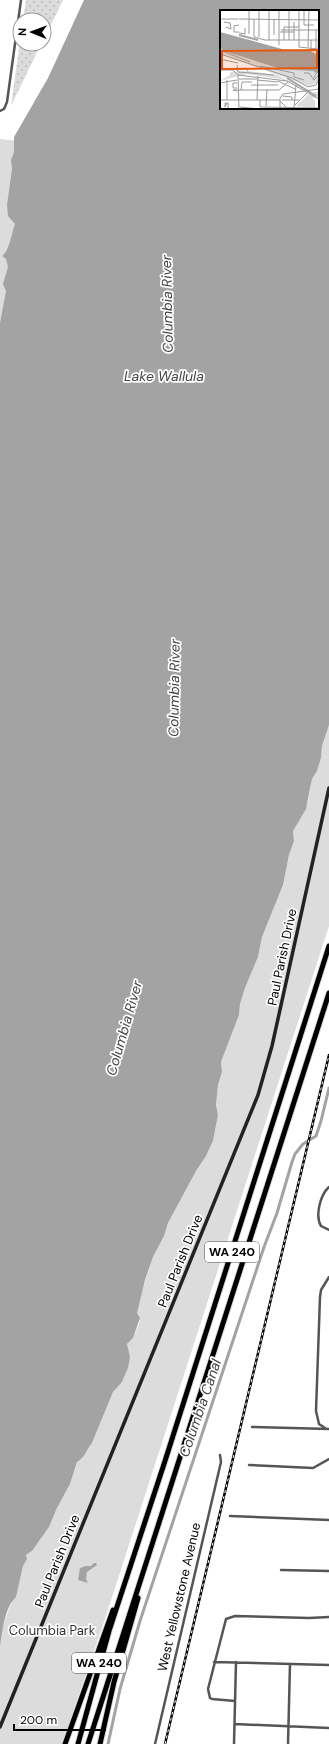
<svg xmlns="http://www.w3.org/2000/svg" width="329" height="1744" font-family="'DM Sans',sans-serif">
  <defs>
    <pattern id="grass-dots" width="8" height="8" patternUnits="userSpaceOnUse"><rect width="8" height="8" fill="#dcdcdc"/><path d="M2 2h.1M6 6h.1" fill="none" stroke="#bbb" stroke-width="1.8" stroke-linecap="round"/></pattern>
  </defs>
  <rect width="100%" height="100%" fill="#fff"/>
  <path fill="url(#grass-dots)" d="M26,0H63L44,39V20H23Z
    M20,41V44H41L11,106Z"/>
  <path fill="#dcdcdc" d="M0,139L19,141L23,155L0,527Z
    M329,725V926L106,1616L62,1744H0V1635L8,1611L13,1599L16,1597L23,1566L27,1559L26,1555L32,1551L49,1527L57,1508L70,1484L77,1462C84,1459 87,1449 92,1443L113,1392L122,1382L128,1368L127,1344L133,1338L138,1326L140,1321L137,1313L138,1303L153,1257L164,1236L168,1223L196,1171L206,1156L213,1141L218,1115L216,1105L218,1085L222,1072L221,1062L239,1015L240,1004L245,988L258,957L262,937L283,885L289,855L294,841L293,831L308,802L312,779L317,771L321,758L322,746Z"/>
  <path fill="#a3a3a3" fill-rule="evenodd" d="M84,0H329V725L322,746L321,758L317,771L312,779L306,809L293,831L294,841L289,855L283,885L262,937L258,957L245,988L240,1004L239,1015L221,1062L222,1072L218,1085L216,1105L218,1115L213,1141L206,1156L196,1171L168,1223L164,1236L153,1257L145,1280L137,1313L140,1318L133,1338L127,1344L130,1357L128,1368L122,1382L113,1392L92,1443C87,1449 84,1459 77,1462L70,1484L57,1508L49,1527L32,1551L26,1555L27,1559L23,1566L16,1597C5,1606 2,1633 0,1646V323L6,291L3,284L8,267L6,259L2,256C9,252 12,232 15,224L8,216L7,205L12,169L11,160L14,152V137L48,78ZM221,11H318V108H221Z
    M94,1563H96L97,1565L87,1572L86,1579L88,1583L78,1580L80,1568L86,1566H91Z"/>
  <g fill="none" stroke-linecap="round" stroke-linejoin="round">
    <path stroke="#a3a3a3" stroke-width="3" d="M108,1744L120,1689L140,1621L264,1247L277,1213L292,1162L295,1154L303,1144L316,1136L321,1121L329,1088"/>
    <g stroke="#dbdbdb" stroke-width="7">
      <path id="highway" d="M65,1744L113,1610
        M78,1744L109,1631L165,1461L329,946
        M88,1744L329,993
        M100,1744L114,1682L138,1598"/>
    </g>
    <path stroke="#555" stroke-width="2.5" d="M0,111L4,109L7,102L21,0
      M329,1187C320,1195 315,1216 321,1226L329,1230
      M252,1427L329,1429
      M325,1428L319,1424L316,1411L320,1297L321,1290L329,1277
      M249,1465L313,1468L329,1459
      M230,1516L329,1520
      M281,1570L329,1571
      M214,1662L329,1665
      M235,1701L212,1699L210,1698L208,1689L226,1619L235,1616L309,1618L329,1617
      M235,1724L329,1728
      M155,1744L221,1462L220,1455
      M234,1744L236,1662
      M288,1744L290,1664"/>
    <path stroke="#222" stroke-width="3.5" d="M0,1727L258,1095L272,1046L329,788"/>
    <use href="#highway" stroke="#000" stroke-width="5"/>
    <g stroke="#000" stroke-width="2.5">
      <path id="rail" d="M165,1744L329,1055"/>
    </g>
    <use href="#rail" stroke="#fff" stroke-width="1" stroke-dasharray="3" stroke-linecap="butt"/>
  </g>
  <g text-anchor="middle" dominant-baseline="central" stroke-width="3.5" stroke-linejoin="round" paint-order="stroke">
    <g fill="#fff" stroke="#4c4c4c" stroke-width="1">
      <rect x="205" y="1242" width="54" height="20" rx="3"/>
      <rect x="72" y="1653" width="54" height="20" rx="3"/>
    </g>
    <g font-size="12" font-weight="bold" fill="#000">
      <text x="232" y="1252">WA 240</text>
      <text x="99" y="1663">WA 240</text>
    </g>
    <g font-size="13" fill="#000" stroke="#fff">
      <text transform="translate(282 957) rotate(-78)">Paul Parish Drive</text>
      <text transform="translate(180 1261) rotate(-68)">Paul Parish Drive</text>
      <text transform="translate(57 1561) rotate(-68)">Paul Parish Drive</text>
      <text transform="translate(179 1597) rotate(-77)">West Yellowstone Avenue</text>
    </g>
    <g font-size="13" fill="#333" stroke="#fff">
      <text x="52" y="1630">Columbia Park</text>
    </g>
    <g font-size="14" font-style="italic" fill="#444" stroke="#fff">
      <text transform="translate(167 304) rotate(-91)">Columbia River</text>
      <text x="164" y="376">Lake Wallula</text>
      <text transform="translate(174 688) rotate(-89)">Columbia River</text>
      <text transform="translate(124 1028) rotate(-74)">Columbia River</text>
      <text transform="translate(200 1408) rotate(-71)">Columbia Canal</text>
    </g>
  </g>
  <g transform="translate(220 10)">
    <rect width="99" height="99" fill="#fff"/>
    <path d="M28,61L57,65L89,81L61,69L27,64L0,71L10,65V62ZM87,82L93,86L95,83L91,82H97L99,84V88H92L95,91V98L76,96L89,84Z" fill="#dcdcdc"/>
    <path d="M0,38L61,59L91,60L98,63L99,67L97,73L89,76L0,44Z" fill="#dcdcdc"/>
    <path d="M0,22L62,39L90,41L99,45V64L97,63L95,67L92,70L96,63L93,61L61,59L4,41L0,38Z" fill="#a3a3a3"/>
    <path fill="none" stroke="#a3a3a3" stroke-width="2" d="M19,25L38,30M67,68L96,86"/>
    <path fill="none" stroke="#999" stroke-width="1" d="M79,0V37L98,39M84,0V15H94M0,9H18M19,9L99,10M34,9V27L45,30H99M4,12L10,13L11,19L6,17M61,20H99M19,22H14V16L19,15M60,22H74M19,23L25,24V18M29,24V0M54,25V10M39,27V0M49,30V0M64,30V17H79M69,30V0M74,30V12M91,30V40L98,41M59,35V0M88,37L89,0M96,38V20M0,40L30,52M98,43L99,11M0,44L72,68L88,77L96,75L99,69M0,49L18,53M17,55L18,62L54,65M40,56L74,63M0,60H13L18,65L19,99M16,60L26,58L28,61M74,63V67L84,70M84,63H89L94,70L99,65M18,65L67,71L99,89M19,69H37M37,70L58,72M58,71L75,79M0,73L17,70M31,75H58M17,78H13V73H17M21,80L22,72H32M17,81L13,80H59L68,72M63,86L72,87V90M0,90H59L67,98M7,90V70M37,90L38,66M40,90V97L99,98M62,90H79M7,93L5,97V93H8V99M75,95L87,83M46,96L47,80M20,97L40,99M74,98L76,75M60,99V88L63,84L99,79"/>
    <path fill="#e8590c" fill-opacity="0.15" stroke="#e8590c" stroke-width="2" d="M97,40V58L2,59V41Z"/>
    <rect width="99" height="99" fill="none" stroke="#000" stroke-width="2"/>
  </g>
  <g transform="translate(32 32) rotate(271)"><circle r="19" fill="#ffffff" stroke="#999999"/>
  <path d="M0-3L7 15L0 10L-7 15Z" fill="#000000"/>
  <text y="-6" font-size="11" font-weight="bold" text-anchor="middle" fill="#000000">N</text>
  </g>
  <path d="M14 1724v6h91v-6" fill="none" stroke="#000000" stroke-width="2"/>
  <text x="20" y="1724" font-size="12" fill="#000000" stroke="#ffffff" stroke-width="3" paint-order="stroke">200 m</text>
</svg>
